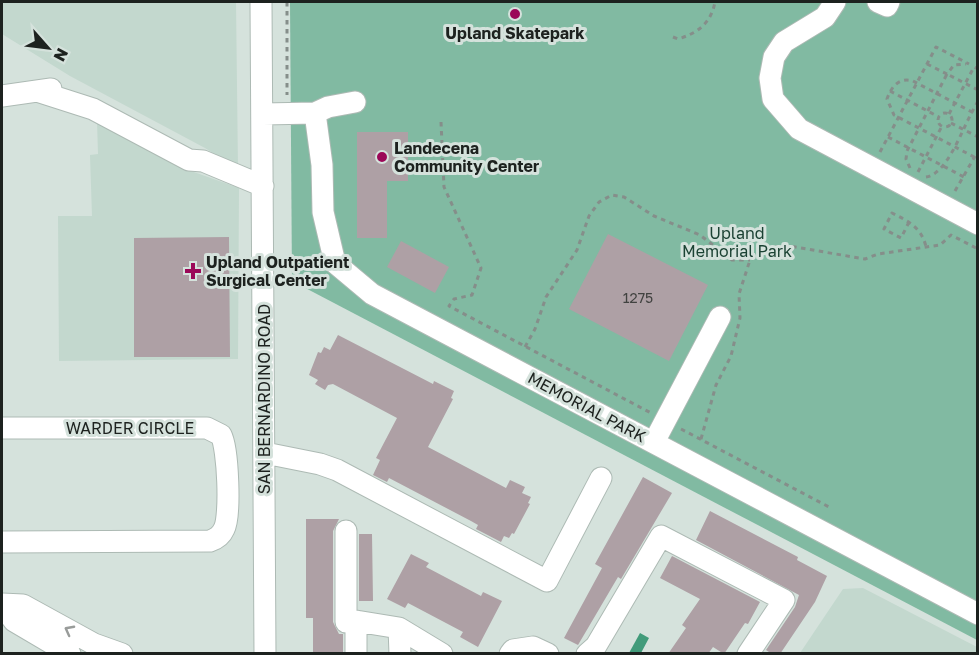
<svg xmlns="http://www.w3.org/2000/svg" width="979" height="655" font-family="'Golos Text',sans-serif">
  <rect width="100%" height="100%" fill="#d5e2dc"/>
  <path fill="#c3d8ce" d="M2,2H236L238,169L205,148L70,76L2,34Z
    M97,121L191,171L239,188L238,359L59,361L58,216H92L90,155L98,154Z
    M863,588L977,647V653H800L843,589Z"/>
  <path fill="#81baa2" d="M290,2H977V640L292,281Z"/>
  <path fill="#419b7a" d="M640,633L649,638L641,653H629Z"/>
  <path fill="#aea0a5" d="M357,132H408V181H387V238H357Z
    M608,234L708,285L669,361L569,309Z
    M229,237L230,357H134V238Z
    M401,241L449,267L435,293L387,267Z
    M338,335L433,384L434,381L454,391L451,398L453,399L428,447L506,488L510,480L525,487L522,493L531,497L528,503L530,504L514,534L512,533L509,538L504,536L501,542L476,529L478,525L471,521L389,478L387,482L373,475L380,460L376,458L397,418L333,384L328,385L325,390L315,384L318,380L309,375L318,352L321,353L324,347L330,350Z
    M643,477L672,493L621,579L618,577L578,645L564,638L602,568L595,564Z
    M710,511L798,557L797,560L827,576L815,602L780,654H772L766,650L795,607L799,595L696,540Z
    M306,519H339L333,531V622L339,634H343V654H313V618H306Z
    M359,534H372L373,601H359Z
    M411,554L429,563L426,567L481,596L483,592L502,601L478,647L460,637L463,632L408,603L405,608L387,599Z
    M672,556L760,602L748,624L745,623L724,654L713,647L708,654H668L686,628L682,625L700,599L660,578Z"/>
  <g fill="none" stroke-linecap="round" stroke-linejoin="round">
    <g stroke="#adbab4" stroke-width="23">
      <path id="minor" d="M261,2L265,654
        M835,2L825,17L784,42L774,57L770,78L773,99L799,129L978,224
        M878,2L887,6L889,2
        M40,92L93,109L189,160L203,161L263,186
        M2,96L51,89
        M315,113L322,165L323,212L335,263L372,294L978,614
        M263,114L315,113L328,107L355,102
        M2,428H207L221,435C228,448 231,516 224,529C221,536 216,539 210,541L2,542
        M654,442L720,317
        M265,453L320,464L337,470L547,581L601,478
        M346,531V622L356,621
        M2,604L23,605L94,644L122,654
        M2,605L14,621L70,654
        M399,628L400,654
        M356,654V621L399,628L442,654
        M510,654L513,650L533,647L548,654
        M587,654L596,646L661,536L784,600L748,654"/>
    </g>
    <path stroke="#858e8a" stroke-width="3" stroke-dasharray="4.5 4.5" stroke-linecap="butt" d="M287,2V95
      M673,37L678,39C698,33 711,23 715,2
      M927,64L947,74L954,65L966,64
      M890,91L939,117
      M978,101L972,112L978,114
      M938 120a7 7 0 1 1 14 0a7 7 0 1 1-14 0Z
      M949,114L974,67L978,69
      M441,122L444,187L481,268L472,295L454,299L449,306L651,413
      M951,123L978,137
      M888,137L964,177
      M880,152L936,47L969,64
      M910,168L906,159L907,151L947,74L978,90
      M918,172L942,126
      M926,177C947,174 962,130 972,112L913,81C899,77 891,87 887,99L894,115L978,159
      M955,191L978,151
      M909,222L901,238L884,229L892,213C908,221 922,228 926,247
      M525,347L535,329L546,297L577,250L589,216L599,202L612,195L624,197L654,216L700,235L732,260H750
      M681,429L829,507
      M701,439L716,385L731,356L740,318L739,294L750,260L765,248L789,246L865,259L878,254L940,245L951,235L978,249"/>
    <use href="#minor" stroke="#fff" stroke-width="21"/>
  </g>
  <defs><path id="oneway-chevron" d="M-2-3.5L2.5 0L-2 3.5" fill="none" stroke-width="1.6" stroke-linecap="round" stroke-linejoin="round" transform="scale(1.5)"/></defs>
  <use stroke="#999c9a" href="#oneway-chevron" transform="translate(69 630) rotate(-152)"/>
  <g fill="#9b0858" stroke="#d5e2dc" stroke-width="2">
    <circle cx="515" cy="14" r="6"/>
    <circle cx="382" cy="157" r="6"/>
    <path d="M190 262h6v6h6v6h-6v6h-6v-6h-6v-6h6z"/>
  </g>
  <g text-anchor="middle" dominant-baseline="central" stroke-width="6" stroke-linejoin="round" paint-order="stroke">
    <g font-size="14" fill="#414240">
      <text x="638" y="297">1275</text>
    </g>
    <g font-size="16" font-weight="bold" fill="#1d221f" stroke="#d5e2dc" text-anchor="start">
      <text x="515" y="33" text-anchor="middle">Upland Skatepark</text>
      <text x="394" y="148">Landecena<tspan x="394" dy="18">Community Center</tspan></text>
      <text x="206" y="262">Upland Outpatient<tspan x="206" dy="18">Surgical Center</tspan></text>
    </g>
    <g font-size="16" fill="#1b4233" stroke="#d5e2dc">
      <text x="737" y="233">Upland<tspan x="737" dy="18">Memorial Park</tspan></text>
    </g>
    <g font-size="16" fill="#1d221f" stroke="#d5e2dc">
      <text transform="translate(264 399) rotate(-90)">SAN BERNARDINO ROAD</text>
      <text transform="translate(587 407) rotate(28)">MEMORIAL PARK</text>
      <text x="130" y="428">WARDER CIRCLE</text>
    </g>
  </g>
  <rect width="979" height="655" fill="none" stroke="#1d221f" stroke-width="6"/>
  <g transform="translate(48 48) rotate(118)" stroke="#d5e2dc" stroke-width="4.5" paint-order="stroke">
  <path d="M0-4.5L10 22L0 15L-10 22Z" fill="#1d221f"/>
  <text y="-9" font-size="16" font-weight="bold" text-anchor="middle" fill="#1d221f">N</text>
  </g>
</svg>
